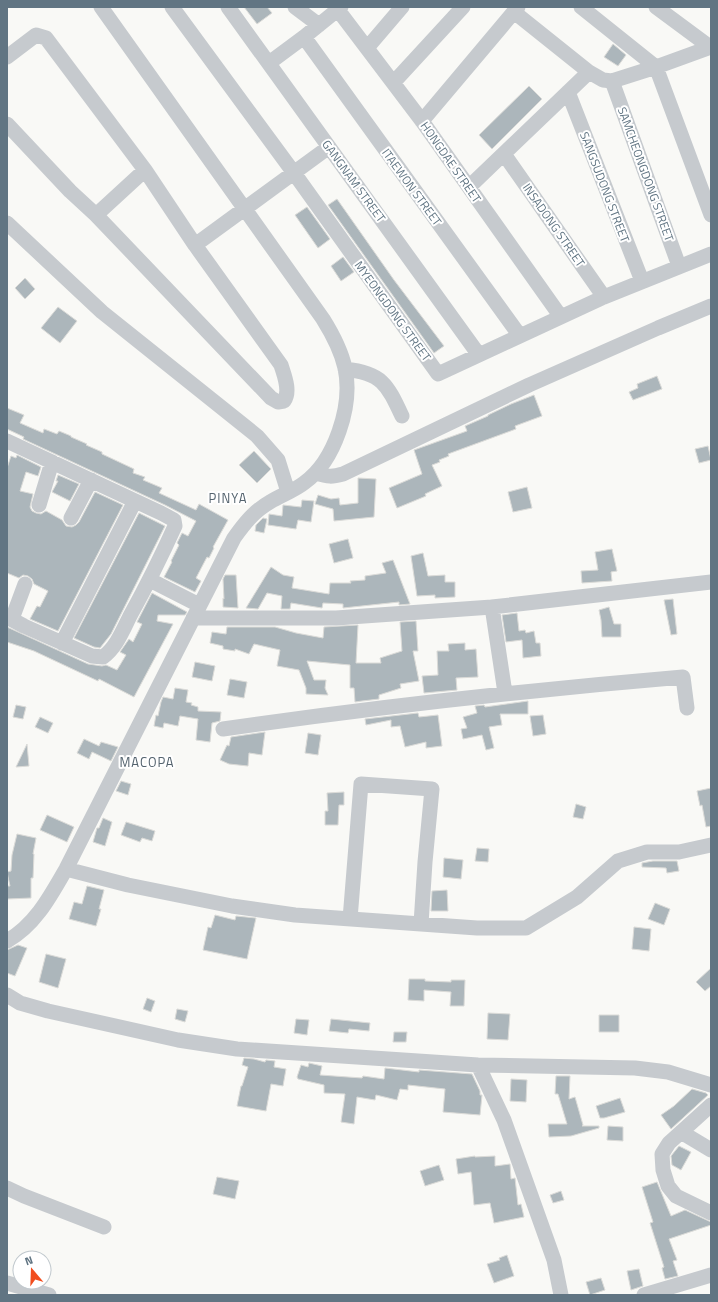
<svg xmlns="http://www.w3.org/2000/svg" width="718" height="1302" font-family="'Titillium Web',sans-serif">
  <rect width="100%" height="100%" fill="#f9f9f6"/>
  <path fill="#acb6bb" stroke="#dbdbd8" d="M244,7H267L272,13L257,24Z
    M613,44L626,55L618,66L604,57Z
    M529,86L542,99L492,149L479,135Z
    M337,199L394,280L444,346L434,353L328,205Z
    M307,207L330,239L318,248L295,215Z
    M343,257L354,272L341,281L331,266Z
    M25,278L35,289L25,299L15,288Z
    M58,307L77,321L60,343L41,328Z
    M657,376L662,389L633,400L629,392L638,388L637,384Z
    M534,395L542,416L515,426L516,429L448,454L449,456L439,460L440,462L432,465L442,486L425,494L426,496L397,508L389,488L422,474L414,450L467,431L465,426L488,416V415L511,404Z
    M7,408L24,415L20,423L43,433L44,429L57,434L59,431L71,436V437L87,444L86,445L102,452V454L134,469L133,473L145,477L143,480L162,488L159,493L196,510L199,504L228,520L213,547L214,548L209,558L207,557L196,578L201,581L195,592L164,577L172,562L171,561L179,545L177,543L182,533L188,536L196,521L165,505L23,439L24,437L7,429Z
    M708,446L711,460L699,463L695,449Z
    M254,451L271,469L257,483L239,465Z
    M17,455L41,467L38,476L26,472L20,491L33,494L30,507L32,511L36,513L41,514L46,511L62,520L66,526L72,527L76,525L79,522L95,492L123,505L58,631L30,619L37,606L40,607L48,591L34,584L32,579L28,576L23,575L19,578L7,573V468L11,456L16,458Z
    M58,475L79,484L70,501L52,492L58,481H56Z
    M358,478L376,479L374,517L334,521L333,509L315,504L318,495L331,499L339,498L340,505L358,503Z
    M527,487L532,508L513,512L508,492Z
    M302,500L314,501L311,522L298,520L296,529L268,525L269,514L282,516L283,505L301,507Z
    M139,513L165,526L111,634L100,648L94,647L74,638Z
    M263,518L267,519L264,533L255,531L256,525Z
    M348,539L353,558L334,563L329,544Z
    M612,549L617,571L611,572L612,581L582,583L581,571L598,570L595,552Z
    M423,553L428,576L445,575V582H455V597L435,598V595L417,596L411,556Z
    M393,560L410,604L399,605V602L343,608V604L323,603L322,608L291,603L290,609H281L282,596L267,593L258,609L246,608L271,567L283,575L294,577L292,588L329,594L330,583H351L350,581L365,580V576L386,573L382,563Z
    M225,575H236L238,608L223,607V598L224,599L223,579Z
    M152,593L187,612L185,615H158L157,621L173,624L134,697L99,679L98,681L34,651L7,642V627L88,664L102,666L106,665L117,670L126,655L120,652L129,639L133,642L142,624L137,622Z
    M673,599L677,634L671,635L664,600Z
    M609,607L614,624H621V637H602L601,620L599,610Z
    M517,613L519,631L525,630L526,633L534,631L536,643H540L541,656L523,658L522,640L506,642L502,615Z
    M416,621L418,651H413L419,681L400,684L401,688L379,695V699L362,701L355,702L354,688H350V665L307,661L314,680H326L325,688L328,695L306,694V688L299,670L277,666L280,650L254,644L249,654L235,649V651L223,649V646L210,643L212,632L226,634L227,627H275L296,633L323,638L324,627L358,625L356,663H381L380,658L402,651L400,622Z
    M465,643V650L476,649L478,677L456,678L457,690L424,693L422,676L438,675L437,651H449L448,644Z
    M195,662L215,666L212,681L192,677Z
    M230,679L247,682L244,698L227,695Z
    M175,688L188,690L186,702L192,703L191,705L198,707V711L221,712L220,721L212,723L210,742L196,740L198,719L180,716L178,726L164,723L163,728L154,726L156,715L158,716L161,702L163,697L173,699Z
    M528,701V714H500L502,725L489,727L494,748L486,750L482,735L463,739L461,729L467,728L463,717L477,713L475,706L484,705L485,707Z
    M16,705L26,707L23,719L13,717Z
    M418,713L419,717L438,715L442,746L426,748V742L405,747L400,726L391,727V720L366,725L365,719Z
    M543,715L546,734L533,736L530,716Z
    M40,717L53,723L48,733L35,727Z
    M265,732L262,755L249,753L248,766L229,764L220,760L227,745L229,746L231,737Z
    M308,733L321,735L318,755L305,753Z
    M84,739L99,746L101,742L118,747L111,761L92,752L89,759L77,753Z
    M27,744L29,766L16,767Z
    M121,781L131,784L128,795L116,791Z
    M711,788V826L706,827L702,805L700,806L697,791Z
    M344,792V805H339L338,825H325V811H328L327,793Z
    M576,804L586,807L583,819L573,817Z
    M47,815L74,827L67,842L40,830Z
    M103,818L112,822L105,846L93,842L97,828H99Z
    M126,822L155,831L152,841L142,838L140,842L121,835Z
    M17,834L36,838L33,854H34L33,878H31V898L7,899V886H10L7,872L11,871L12,855Z
    M477,848L489,849L488,862L475,861Z
    M444,858L463,860L461,879L443,877Z
    M653,861H677L679,871L667,873L666,868L642,867V863Z
    M87,886L104,890L99,909H101L96,926L69,919L74,902L82,904Z
    M447,890L448,911H431L432,891Z
    M655,903L670,909L664,925L648,919Z
    M215,915L235,920L236,916L256,918L247,959L203,950L208,927L211,928Z
    M634,927L651,929L649,951L632,949Z
    M18,945L27,948L15,976L7,973V950Z
    M46,954L66,959L58,988L39,982Z
    M711,968V986L705,991L696,982Z
    M409,979H425V981L451,982V980H465L464,1006H450L451,992L424,990V1001L408,1000Z
    M147,998L155,1001L151,1012L143,1009Z
    M177,1009L188,1011L185,1022L175,1019Z
    M488,1013L510,1014L508,1040L487,1039Z
    M599,1015H619V1032H599Z
    M296,1019L309,1020L307,1035L294,1033Z
    M331,1019L370,1023L369,1031L349,1029L348,1033L329,1031Z
    M394,1032H407L406,1042H393Z
    M244,1058L254,1059L265,1062L266,1060L275,1061L274,1067L286,1069L283,1086L271,1084L266,1111L237,1106L241,1086H242L248,1067L242,1065Z
    M309,1063L322,1066L320,1075L362,1078L363,1076L384,1079L385,1068L419,1072V1070L472,1074L480,1091V1095H482L480,1115L443,1112L445,1089L408,1085V1090L400,1089L397,1100L376,1095L375,1100L357,1097L354,1124L341,1122L345,1094L324,1093V1085L298,1079L297,1077L301,1065L308,1067Z
    M556,1076H570L569,1099L575,1097L583,1125L582,1126H599V1128L571,1136L549,1137L548,1124H567L558,1094H555Z
    M511,1079L527,1080L526,1102L510,1101Z
    M692,1089L706,1093L708,1095L671,1129L661,1115L674,1106Z
    M620,1098L625,1112L604,1118H600L596,1106Z
    M608,1126L623,1127V1141L607,1140Z
    M679,1146L691,1152L681,1170L672,1165L671,1156Z
    M475,1156V1157L495,1156V1166L510,1164L511,1179L515,1178L518,1205L521,1204L524,1217L494,1223L490,1203L474,1205L471,1172L458,1174L456,1159Z
    M439,1165L444,1180L425,1186L420,1171Z
    M217,1177L239,1181L235,1199L213,1194Z
    M657,1182L671,1216L685,1210L711,1222V1225L669,1239L677,1260L673,1261L678,1276L665,1279L662,1268L664,1267L650,1223L653,1222L642,1187Z
    M561,1191L564,1200L553,1203L550,1195Z
    M507,1255L514,1276L494,1283L487,1264L500,1260L499,1258Z
    M639,1269L643,1286L631,1290L627,1271Z
    M601,1278L605,1290L590,1295L586,1282Z"/>
  <g fill="none" stroke-linecap="round" stroke-linejoin="round">
    <path stroke="#c6cace" stroke-width="15" d="M172,7L294,173L438,374L604,297L711,254
      M228,7L479,355
      M295,7L319,25
      M581,7L656,67L711,215
      M656,7L710,47
      M338,10L422,121L561,317
      M514,12L589,72L603,80L612,81L656,67L711,47
      M304,37L520,336
      M367,48L402,7
      M7,57L36,35L46,38L145,170L195,245L281,365C284,375 291,391 284,401L278,402L271,398L96,215L70,191L7,124
      M269,63L304,37L341,7
      M612,81L679,266
      M394,82L463,7
      M568,92L642,281
      M422,121L518,7
      M504,154L604,297
      M469,187L589,72
      M96,215L145,170
      M7,223L102,312L257,436L278,460L288,492
      M195,245L329,147
      M345,369C382,373 387,384 402,416
      M7,441L161,513L174,520L175,526C161,557 146,587 130,616C123,630 116,648 103,657L92,656L24,626L7,617
      M316,473C328,477 332,477 343,474L529,385L658,328L711,306
      M39,505L52,462
      M71,518L91,480
      M150,580L199,605
      M492,607L505,693
      M193,618H336L492,607L711,582
      M12,619L25,584
      M62,643L135,501
      M223,729C376,707 529,690 683,677L687,708
      M66,869L128,885L232,906L295,915L477,928H526L577,897L618,861L647,852H679L711,845
      M350,919L361,784L432,789L425,862L421,924
      M7,941C35,925 50,897 66,869L234,538C244,524 254,511 270,502C281,495 294,491 304,483C335,461 353,405 345,368C341,350 333,335 323,319L101,7
      M7,995L20,1003L48,1011L178,1040L237,1049L478,1065L635,1068L668,1072L711,1085
      M478,1065L504,1120L554,1260L561,1295
      M711,1105L669,1143L662,1154L663,1170L668,1186L676,1196L711,1213
      M681,1132L711,1150
      M7,1188L24,1196L104,1227
      M7,1283L49,1295
      M644,1295L711,1275"/>
  </g>
  <g text-anchor="middle" dominant-baseline="central" stroke-width="4" stroke-linejoin="round" paint-order="stroke">
    <g font-size="12" fill="#617583" stroke="#fff">
      <text transform="translate(451 162) rotate(55)">HONGDAE STREET</text>
      <text transform="translate(646 174) rotate(70)">SAMCHEONGDONG STREET</text>
      <text transform="translate(354 181) rotate(54)">GANGNAM STREET</text>
      <text transform="translate(412 187) rotate(54)">ITAEWON STREET</text>
      <text transform="translate(605 187) rotate(69)">SANGSUDONG STREET</text>
      <text transform="translate(554 225) rotate(55)">INSADONG STREET</text>
      <text transform="translate(393 311) rotate(54)">MYEONGDONG STREET</text>
    </g>
    <g font-size="13" letter-spacing="1" fill="#54636e" stroke="#fff">
      <text x="228" y="498">PINYA</text>
      <text x="147" y="762">MACOPA</text>
    </g>
  </g>
  <rect width="718" height="1302" fill="none" stroke="#617583" stroke-width="16"/>
  <g transform="translate(32 1270) rotate(341)"><circle r="19" fill="#ffffff" stroke="#c0c8cd"/>
  <path d="M0-3L7 15L0 10L-7 15Z" fill="#f14d1e"/>
  <text y="-6" font-size="11" font-weight="bold" text-anchor="middle" fill="#617583">N</text>
  </g>
</svg>
